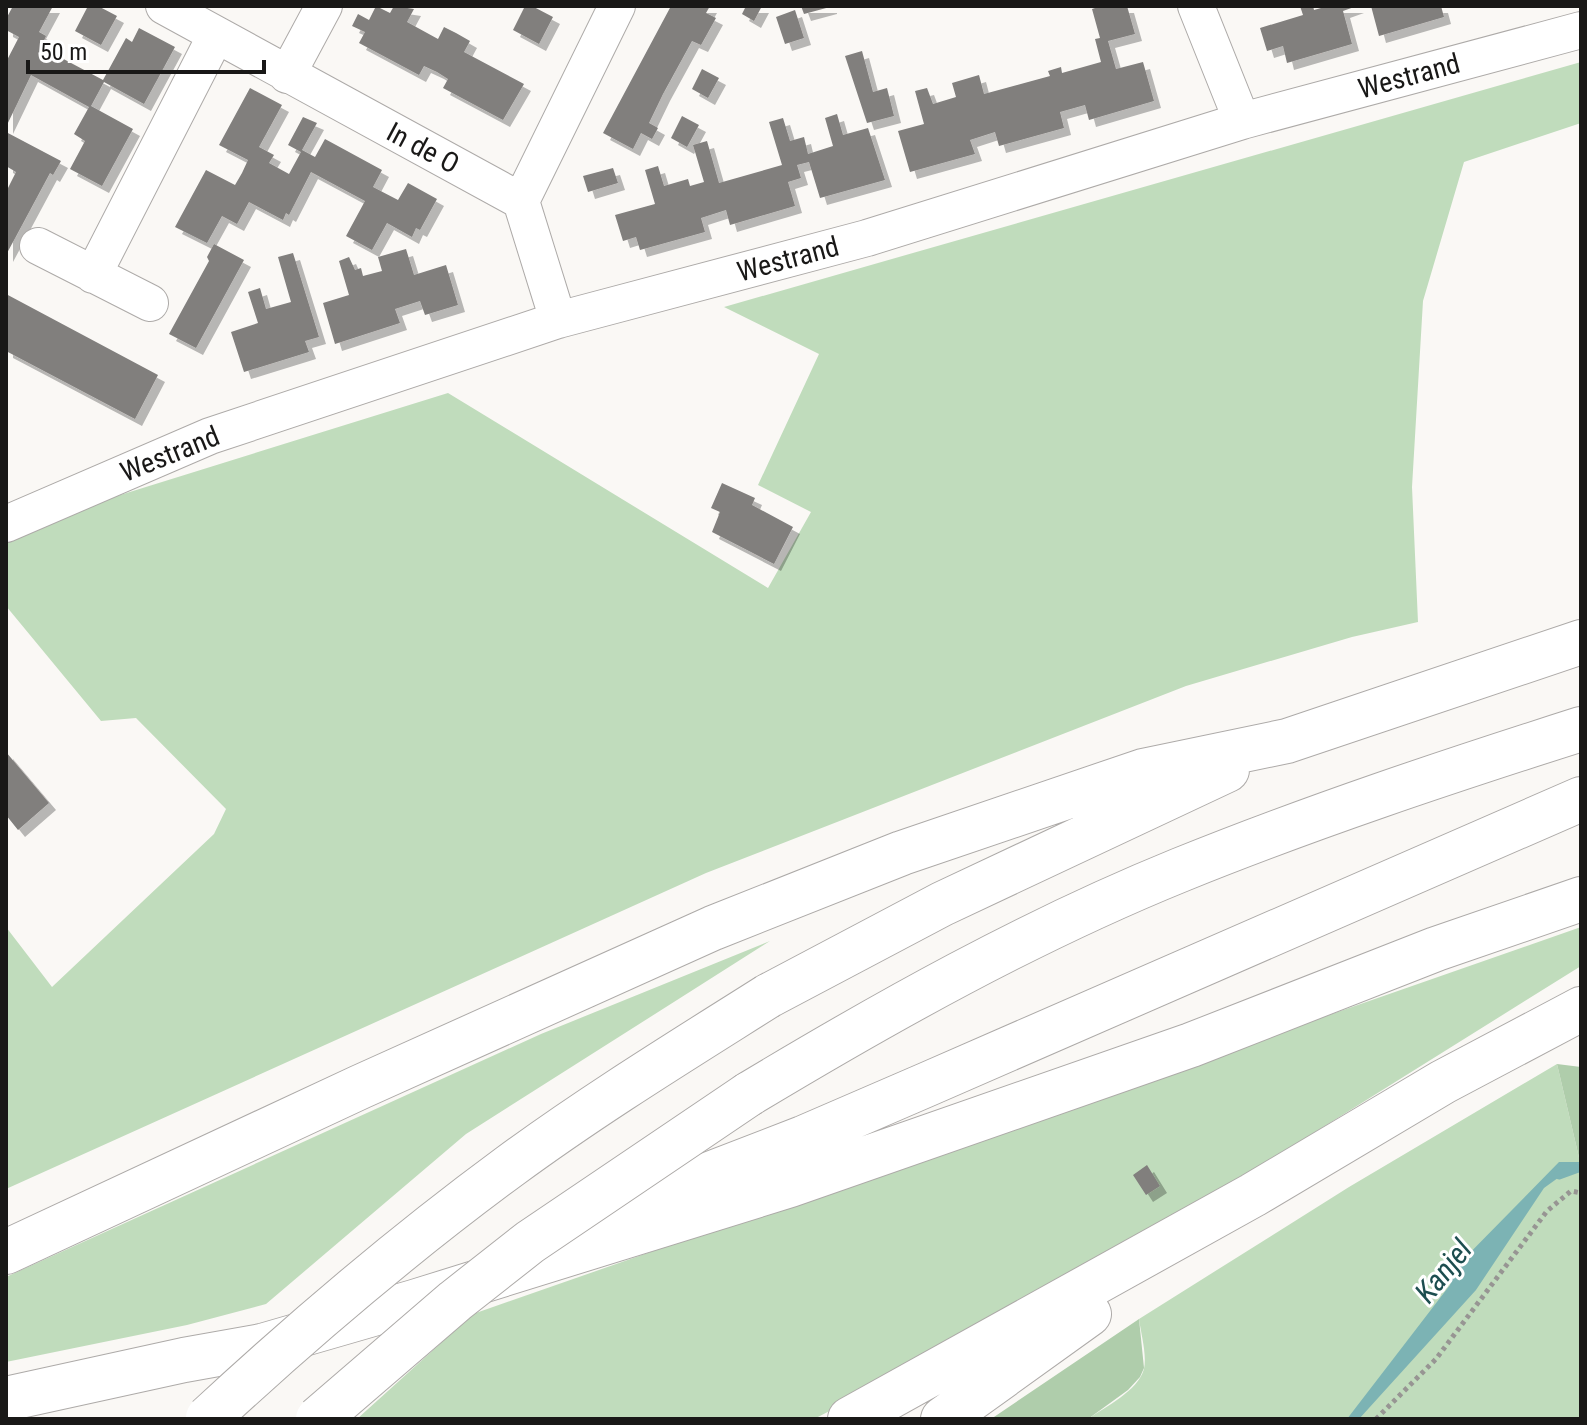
<svg xmlns="http://www.w3.org/2000/svg" width="1587" height="1425" font-family="'Roboto Condensed',sans-serif">
  <defs>
    <filter id="shadow"><feDropShadow dx="7" dy="7" stdDeviation="0" flood-color="#0004"/></filter>
  </defs>
  <rect width="100%" height="100%" fill="#faf8f5"/>
  <path fill="#c0dcbc" d="M1581,62V123L1464,162L1423,301L1412,487L1418,622L1352,637L1186,686L706,873L6,1189V927L52,987L214,834L226,809L136,718L101,721L6,606V534L43,519L448,393L768,588L811,512L758,485L819,354L724,307Z
    M1581,927V966L1046,1300L814,1419H357L473,1314Z
    M770,941L466,1134L266,1304L187,1325L6,1362V1277L541,1034Z
    M1557,1064L1581,1166V1419H1088C1105,1407 1138,1391 1144,1369C1147,1354 1141,1334 1139,1319L1349,1187Z"/>
  <path fill="#afcdab" d="M1557,1064L1581,1067V1166Z
    M1139,1319L1144,1368L1140,1377L1128,1390L1088,1419H991Z"/>
  <path fill="#7cb3b4" d="M1559,1162H1580L1544,1188L1476,1290L1359,1419H1347L1450,1285L1454,1269Z"/>
  <g fill="none" stroke-linecap="round" stroke-linejoin="round">
    <path stroke="#7cb3b4" stroke-width="9" d="M1559,1175L1581,1167"/>
  </g>
  <path fill="#817f7d" filter="url(#shadow)" d="M13,6H53L39,32L46,36L41,47L103,80L126,38L132,42L139,28L175,47L144,104L104,82L91,106L133,129L102,186L70,169L85,141L74,134L89,107L31,75L6,127V62L19,37L6,30V19Z
    M88,6H98L117,16L101,45L75,31Z
    M376,6L390,13L394,6L414,9L407,22L438,39L444,27L456,33L470,41L464,52L524,84L503,120L443,88L448,79L437,72L424,66L419,75L359,43L365,32L352,26L358,14L369,20Z
    M525,6H532L553,17L539,44L513,30Z
    M671,6H710L706,13L716,18L701,45L692,41L663,94L649,123L658,128L652,139L641,133L633,149L603,133Z
    M746,6H762L754,21L742,14Z
    M801,6H830V7L804,14Z
    M1101,6H1127L1135,34L1108,41L1116,69L1143,62L1154,101L1089,120L1085,105L1060,112L1064,128L999,146L995,132L970,140L975,154L910,172L898,131L924,124L915,91L927,88L933,104L956,97L952,83L979,75L984,94L1050,76L1048,71L1061,67L1062,73L1101,62L1095,39L1100,38L1092,9Z
    M1300,6H1313L1314,10L1328,6H1357L1343,11L1352,44L1287,63L1283,46L1267,51L1260,28L1303,15Z
    M1371,6H1441L1444,17L1379,36Z
    M795,10L804,38L785,44L776,17Z
    M862,51L873,92L887,88L894,116L867,123L845,56Z
    M702,69L719,78L708,98L692,89Z
    M250,88L282,105L259,147L274,155L269,163L289,174L301,152L288,145L303,117L317,123L302,150L315,157L325,139L382,170L373,187L398,200L408,183L437,199L420,230L416,228L412,237L387,223L372,250L346,236L365,201L311,172L289,215L286,213L283,220L249,202L237,224L222,216L207,243L175,227L206,170L235,185L242,173L248,160L219,145Z
    M837,114L843,135L868,128L885,180L820,198L809,162L797,165L801,178L788,182L795,206L730,225L726,210L701,218L705,232L640,250L636,237L623,241L615,215L655,204L645,170L658,166L664,186L688,179L690,186L704,182L693,145L707,141L719,183L782,165L769,122L783,118L790,141L804,137L808,154L833,146L825,118Z
    M682,116L699,125L687,147L671,138Z
    M6,132L61,161L53,175L50,173L6,255V192L16,172L6,166Z
    M613,168L618,183L588,192L583,176Z
    M214,244L244,260L196,348L169,334L209,261L207,257Z
    M406,249L414,275L446,265L458,305L425,315L420,301L395,309L400,323L335,344L323,303L349,295L339,261L349,257L355,270L361,268L363,276L382,271L378,257Z
    M293,253L319,337L305,341L309,352L244,372L231,332L258,323L248,292L260,288L266,309L291,302L278,257Z
    M6,294L158,375L135,419L6,351Z
    M722,483L755,498L752,505L793,527L774,564L712,532L720,512L711,508Z
    M6,752L49,803L18,830L6,815Z
    M1147,1165L1160,1186L1146,1195L1133,1175Z"/>
  <g fill="none" stroke-linecap="round" stroke-linejoin="round">
    <g stroke="#adaaa8" stroke-width="38">
      <path id="minor" d="M164,6L521,201L558,320
        M1196,6L1242,121
        M287,75L324,6
        M521,201L617,6
        M38,246L150,303
        M93,275L216,35
        M6,524L210,436L558,320L867,238L1242,121L1581,30"/>
    </g>
    <g stroke="#adaaa8" stroke-width="46">
      <path id="trunk" d="M850,1419L1253,1195L1443,1082L1581,1009
        M943,1419L1089,1314"/>
    </g>
    <g stroke="#adaaa8" stroke-width="46">
      <path id="motorway" d="M768,996L942,904L1227,770
        M749,1094C887,1011 1030,931 1180,870C1311,817 1446,772 1581,729
        M598,1217L803,1138L928,1084L1581,799
        M6,1252L360,1087L713,928L902,853L1143,771L1287,741L1581,642
        M6,1399L184,1360L262,1346L414,1302L790,1185L1191,1045L1436,949L1581,899"/>
    </g>
    <path stroke="#979593" stroke-width="5" stroke-dasharray="4 4" stroke-linecap="butt" d="M1376,1419L1436,1359L1547,1211L1571,1191L1581,1193"/>
    <use href="#minor" stroke="#fff" stroke-width="36"/>
    <use href="#trunk" stroke="#fff" stroke-width="44"/>
    <use href="#motorway" stroke="#fff" stroke-width="44"/>
    <g stroke="#adaaa8" stroke-width="46" stroke-linecap="butt">
      <path id="motorway-bridge" d="M208,1418C304,1329 404,1244 510,1166C593,1105 681,1051 768,996
        M318,1419L455,1301L530,1242L749,1094"/>
    </g>
    <use href="#motorway-bridge" stroke="#fff" stroke-width="44"/>
  </g>
  <g text-anchor="middle" dominant-baseline="central" stroke-width="6" stroke-linejoin="round" paint-order="stroke">
    <g font-size="28" fill="#191817" stroke="#fff">
      <text transform="translate(1409 76) rotate(-15)">Westrand</text>
      <text transform="translate(423 148) rotate(28)">In de O</text>
      <text transform="translate(788 259) rotate(-15)">Westrand</text>
      <text transform="translate(170 454) rotate(-22)">Westrand</text>
    </g>
    <g font-size="30" font-style="italic" fill="#1c4d4f" stroke="#fff">
      <text transform="translate(1443 1271) rotate(-51)">Kanjel</text>
    </g>
  </g>
  <rect width="1587" height="1425" fill="none" stroke="#191817" stroke-width="16"/>
  <path d="M28 60v12h236v-12" fill="none" stroke="#191817" stroke-width="4"/>
  <text x="40" y="60" font-size="24" fill="#191817" stroke="#ffffff" stroke-width="6" paint-order="stroke">50 m</text>
</svg>
